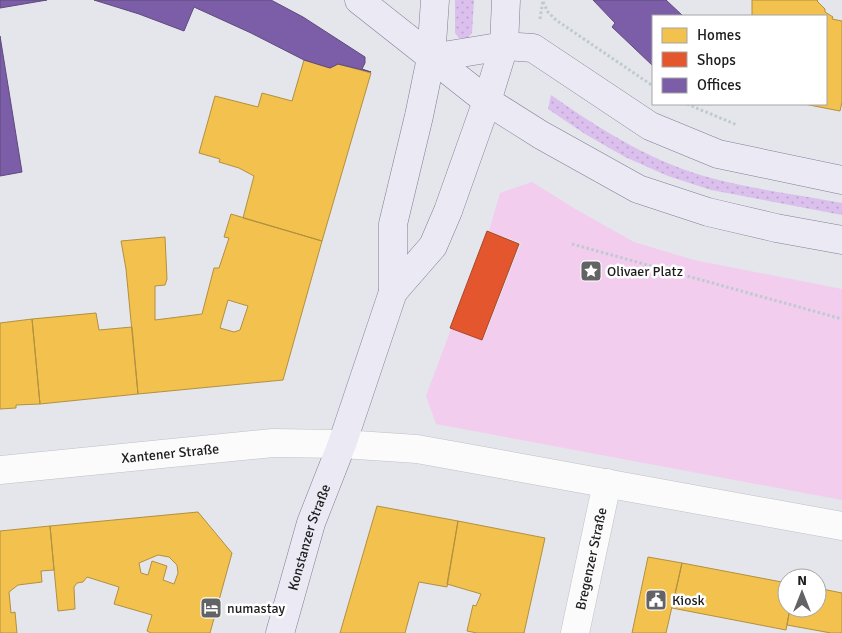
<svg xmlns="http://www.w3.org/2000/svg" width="842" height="633" font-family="Signika,sans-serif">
  <defs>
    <pattern id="grass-dots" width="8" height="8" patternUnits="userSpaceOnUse" patternTransform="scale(1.25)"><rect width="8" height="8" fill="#dbc0ee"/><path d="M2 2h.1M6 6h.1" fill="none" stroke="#bca5cc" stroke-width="1.8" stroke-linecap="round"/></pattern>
  </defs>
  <rect width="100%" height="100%" fill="#e4e6ec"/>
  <path fill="url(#grass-dots)" d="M455,0H474L472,33L468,38H459L455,33Z
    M551,95C601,130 655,164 715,179C757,190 800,195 842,203V215L711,190L668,176L625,157L585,134L548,109Z"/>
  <path fill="#f3cdee" d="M532,182L577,210L634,242L694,260L842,289V500L436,424L426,396L451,329L483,340L521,243L489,231L500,193Z"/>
  <path fill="#f2c14e" stroke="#b2903f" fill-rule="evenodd" d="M752,0H818L817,1L825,9V12L833,17L832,19L842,21V102L840,111L804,104H826V16H752Z
    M304,60L330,68L338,64L371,73L322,241L243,218L254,176L239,168L219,162L220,159L199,153L215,96L258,107L262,93L292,101Z
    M231,214L322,241L283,380L138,394L126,269L121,241L165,237L167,279L165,285L155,286V320L202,314L214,268H219L229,238L224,237ZM228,300L248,306L240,330L234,332L220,328Z
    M96,313L99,330L132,327L138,394L40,404L32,319Z
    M32,319L40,404L16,405V408L0,409V323Z
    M377,506L458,521L447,587L419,582L405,633H340Z
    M198,512L232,553L210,633H151L147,631L152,615L114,604L119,587L87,577L83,582L77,583L74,587L75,609L58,611L50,526ZM158,555L169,557L177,565L178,573L174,584L163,580L167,566L152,561L148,575L141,573L139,563Z
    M458,521L545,538L524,633H477L467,631L473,605L476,606L481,594L447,584Z
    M50,526L54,570L41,571L42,582L18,585L9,592L11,613L15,612L17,633H0V531Z
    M648,557L682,563L666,633H632Z
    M682,563L787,583V608H790L786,630L672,608Z
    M817,588L842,593V633H831L787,625L790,608H817Z"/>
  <path fill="#e4572e" stroke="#a84629" d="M487,231L519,244L482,340L450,328Z"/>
  <path fill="#7b5ea7" stroke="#5f4a7e" d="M0,0H47L0,8Z
    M94,0H271L303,17L365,57V63L362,69L371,72L338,64L330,68L304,60L251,33L194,7L184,31L139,14Z
    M593,0H666L683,16H653V66L612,27L615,23Z
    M0,36L22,172L0,176Z"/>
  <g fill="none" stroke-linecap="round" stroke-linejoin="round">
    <g stroke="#bfc0c3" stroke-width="29">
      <g id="minor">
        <path id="s1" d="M0,470L273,443L342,444L417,449L842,526"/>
        <path id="s2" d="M575,633L607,483"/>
      </g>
    </g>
    <g stroke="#827d96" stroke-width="29">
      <g id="secondary">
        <path d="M359,0L487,101L541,135L638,189L708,212L776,228L842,240"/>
        <path d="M431,58L504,46L533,48L650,126L718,154L842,180"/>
        <path d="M393,292L433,246L448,211L487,101L504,46L506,0"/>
        <path id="s3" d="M280,633L311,523L342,444L393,292V224L419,116L431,58L435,0"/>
      </g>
    </g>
    <path stroke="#bdcad0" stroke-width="3" stroke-dasharray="2.5 2.5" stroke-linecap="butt" d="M543,2L548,12L556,20L653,86
      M540,19L543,0
      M687,104L737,125
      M572,244L842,319"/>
    <use href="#minor" stroke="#fbfbfc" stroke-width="28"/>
    <use href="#secondary" stroke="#ebe9f4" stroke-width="28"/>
  </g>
  <defs>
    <g id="sight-square" transform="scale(1.125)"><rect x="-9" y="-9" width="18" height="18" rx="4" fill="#636365" stroke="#fff"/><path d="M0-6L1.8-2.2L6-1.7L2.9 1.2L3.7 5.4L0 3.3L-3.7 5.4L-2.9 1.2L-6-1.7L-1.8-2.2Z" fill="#fff"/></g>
    <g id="civic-square" transform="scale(1.125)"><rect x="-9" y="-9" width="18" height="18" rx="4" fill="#636365" stroke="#fff"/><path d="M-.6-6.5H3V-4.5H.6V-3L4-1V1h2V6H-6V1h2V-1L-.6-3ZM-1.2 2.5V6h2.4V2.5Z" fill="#fff"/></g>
    <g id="hotel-square" transform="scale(1.125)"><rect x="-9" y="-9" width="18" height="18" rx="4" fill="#636365" stroke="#fff"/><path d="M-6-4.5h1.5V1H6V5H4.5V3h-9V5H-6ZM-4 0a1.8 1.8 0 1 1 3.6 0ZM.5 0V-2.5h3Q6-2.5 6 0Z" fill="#fff"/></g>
  </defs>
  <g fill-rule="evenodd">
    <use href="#sight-square" x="591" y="271"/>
    <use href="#civic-square" x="656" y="600"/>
    <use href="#hotel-square" x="211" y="608"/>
  </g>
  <g text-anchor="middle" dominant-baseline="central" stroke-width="5" stroke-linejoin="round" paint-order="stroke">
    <g font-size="14" fill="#1d1d1d" stroke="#fff" text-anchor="start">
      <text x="607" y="271">Olivaer Platz</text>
      <text x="672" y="600">Kiosk</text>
      <text x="227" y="608">numastay</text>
    </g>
    <g font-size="14" fill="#1d1d1d" stroke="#fff">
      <text stroke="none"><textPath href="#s1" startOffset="171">Xantener Straße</textPath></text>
      <text stroke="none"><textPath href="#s3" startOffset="100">Konstanzer Straße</textPath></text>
      <text stroke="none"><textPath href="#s2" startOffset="76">Bregenzer Straße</textPath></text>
    </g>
  </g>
  <rect x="652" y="15" width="175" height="90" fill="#ffffff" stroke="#a5a5a5"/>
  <rect x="662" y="28" width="25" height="15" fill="#f2c14e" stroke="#a5a5a5"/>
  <text x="697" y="40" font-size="15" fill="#1d1d1d">Homes</text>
  <rect x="662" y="52" width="25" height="15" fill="#e4572e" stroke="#a5a5a5"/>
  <text x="697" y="65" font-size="15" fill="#1d1d1d">Shops</text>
  <rect x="662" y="78" width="25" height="15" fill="#7b5ea7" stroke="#a5a5a5"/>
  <text x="697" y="90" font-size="15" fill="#1d1d1d">Offices</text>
  <g transform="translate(802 593)"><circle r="24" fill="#ffffff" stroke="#a5a5a5"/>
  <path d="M0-4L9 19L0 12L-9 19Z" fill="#636365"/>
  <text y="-8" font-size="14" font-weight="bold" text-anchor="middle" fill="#1d1d1d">N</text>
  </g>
</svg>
